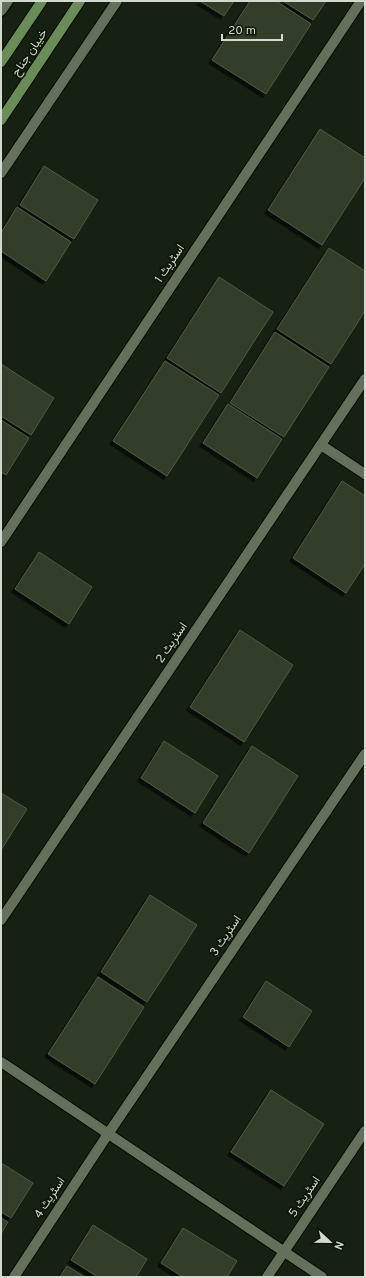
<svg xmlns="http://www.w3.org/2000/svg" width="366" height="1278" font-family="Overpass,Vazirmatn,sans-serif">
  <defs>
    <filter id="shadow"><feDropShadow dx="-3.5" dy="3.5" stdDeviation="0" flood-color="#0009"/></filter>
  </defs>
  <rect width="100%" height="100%" fill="#162111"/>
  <path fill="#303d2b" stroke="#4e5b49" filter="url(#shadow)" d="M200,1H234L224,16Z
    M250,1H276L311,24L266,94L212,60Z
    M283,1H326L313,20Z
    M320,129L365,158V178L322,245L268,210Z
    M44,166L98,200L74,239L20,205Z
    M17,207L71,242L46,281L1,251V233Z
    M329,248L365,271V311L331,364L277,329Z
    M219,277L273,312L221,393L167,358Z
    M275,332L329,367L284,437L230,403Z
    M165,361L219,395L167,476L113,441Z
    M1,364L54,398L31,435L1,416Z
    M228,404L282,439L257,478L203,443Z
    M1,420L29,438L6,475L1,472Z
    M342,481L365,496V564L346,593L293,558Z
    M39,552L92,587L69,624L15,589Z
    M240,630L293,665L244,742L190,707Z
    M164,741L218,776L195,813L141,778Z
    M252,746L298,776L249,853L203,823Z
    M1,793L27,809L1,850Z
    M150,895L197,925L147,1002L101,972Z
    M98,977L144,1007L95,1084L48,1054Z
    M266,981L312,1011L289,1047L243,1017Z
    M271,1090L324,1124L284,1186L231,1152Z
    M1,1163L33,1183L11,1218L1,1212Z
    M1,1218L8,1222L1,1234Z
    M93,1225L147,1259L136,1277H98L71,1260Z
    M183,1228L237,1261L227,1277H183L161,1263Z
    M67,1266L85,1277H60Z"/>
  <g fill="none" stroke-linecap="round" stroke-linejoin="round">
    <g stroke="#030a01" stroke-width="12">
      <path id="minor" d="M1,11L8,1
        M1,173L117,1
        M321,445L365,474
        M1,542L361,1
        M1,920L365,379
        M1,1062L322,1277
        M14,1277L108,1134L365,754
        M267,1277L365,1131"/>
    </g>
    <g stroke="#030a01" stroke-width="12">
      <path id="secondary" d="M1,62L42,1
        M1,120L80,1"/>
    </g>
    <use href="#minor" stroke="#62705c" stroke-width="10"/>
    <use href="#secondary" stroke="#6a8c59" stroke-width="10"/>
  </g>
  <g text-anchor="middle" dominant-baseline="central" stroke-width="3.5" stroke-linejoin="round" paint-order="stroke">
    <g font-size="12" fill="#d2d9cf" stroke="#0d1708">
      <text transform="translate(30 53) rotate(-56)">خیبان جناح</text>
      <text transform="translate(170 264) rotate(-56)">اسٹریٹ 1</text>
      <text transform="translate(172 643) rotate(-56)">اسٹریٹ 2</text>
      <text transform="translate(226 936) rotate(-56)">اسٹریٹ 3</text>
      <text transform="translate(305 1197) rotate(-56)">اسٹریٹ 5</text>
      <text transform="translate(50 1198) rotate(-57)">اسٹریٹ 4</text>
    </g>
  </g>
  <rect width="366" height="1278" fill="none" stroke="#d2d9cf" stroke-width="4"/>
  <g transform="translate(330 1242) rotate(112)" stroke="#0d1708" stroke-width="3" paint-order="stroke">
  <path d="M0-3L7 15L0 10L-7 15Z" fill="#d2d9cf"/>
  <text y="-6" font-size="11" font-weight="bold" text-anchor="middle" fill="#d2d9cf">N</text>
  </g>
  <path d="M222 34v6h60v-6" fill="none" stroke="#d2d9cf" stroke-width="2"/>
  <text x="228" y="34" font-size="12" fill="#d2d9cf" stroke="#0d1708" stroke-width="3" paint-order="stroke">20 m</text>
</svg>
